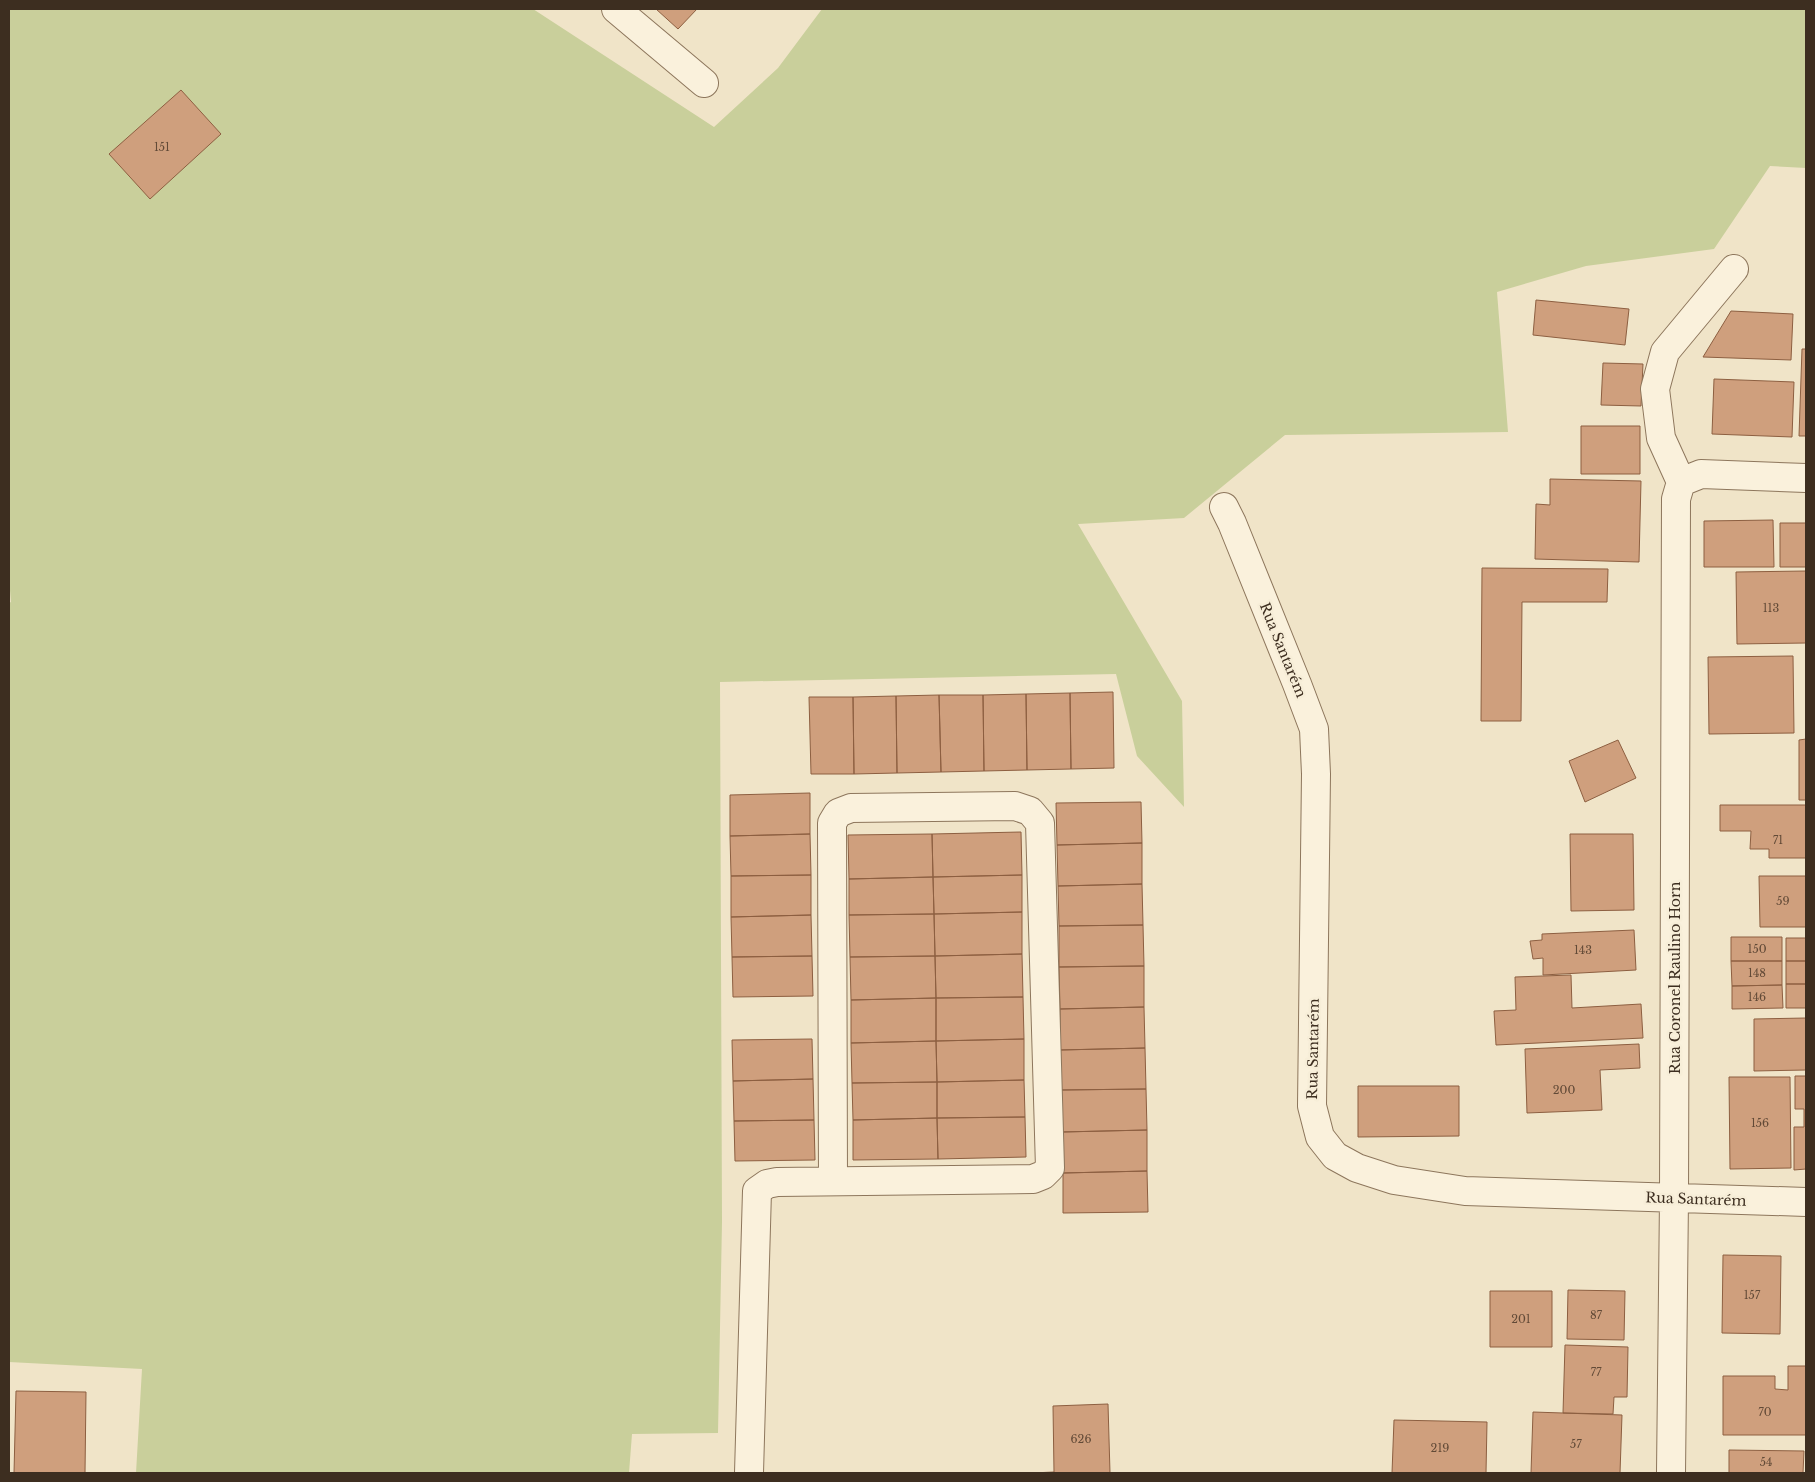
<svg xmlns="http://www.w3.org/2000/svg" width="1815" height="1482" font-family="'Libre Baskerville',serif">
  <rect width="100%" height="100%" fill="#f0e4c8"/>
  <path fill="#c9cf9b" d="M9,9H533L714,127L778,68L822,9H1806V168L1770,166L1714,249L1586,266L1497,292L1508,432L1285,435L1184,518L1078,524L1182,701L1184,807L1137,756L1116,674L720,682L722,1222L718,1433L632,1434L629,1473H136L142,1369L9,1362V603L11,602L9,579Z"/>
  <path fill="#cf9f7d" stroke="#8d5f41" d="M656,9H697L678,29Z
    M181,90L221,134L150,199L109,154Z
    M1536,300L1629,309L1625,345L1533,335Z
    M1731,311L1793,314L1791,360L1703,357Z
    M1802,349H1806V436H1799Z
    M1603,363L1643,364L1641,406L1601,405Z
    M1714,379L1794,382L1792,437L1712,434Z
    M1581,426H1640V474H1581Z
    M1550,479L1641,481L1639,562L1535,559L1536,504L1550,505Z
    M1773,520L1774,567H1704V521Z
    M1780,523H1806V567H1780Z
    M1482,568L1608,569L1607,602H1522L1521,721H1481Z
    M1806,571V643L1737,644L1736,572Z
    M1793,656L1794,733L1709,734L1708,657Z
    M1113,692L1114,768L1071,769L1070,693Z
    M1070,693L1071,769L1027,770L1026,694Z
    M1026,694L1027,770L984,771L983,695Z
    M939,695L941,772L897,773L896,696Z
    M939,695H983L984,771L941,772Z
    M896,696L897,773L854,774L853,697Z
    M809,697H853L854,774H811Z
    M1806,739V800H1799V740Z
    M1618,740L1636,778L1585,802L1569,761Z
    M810,793V834L730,836V795Z
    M1141,802L1142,843L1057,845L1056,803Z
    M1720,805H1806V858H1769V849H1750L1751,831H1720Z
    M1021,832L1022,875L933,877L932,834Z
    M810,834L811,875L731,876L730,836Z
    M932,834L933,877L849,879L848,835Z
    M1570,834H1633L1634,910L1571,911Z
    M1142,843V884L1058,886L1057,845Z
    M811,875V915L731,917V876Z
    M1022,875V912L934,914L933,877Z
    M1759,876H1806V927H1760Z
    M933,877L934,914L849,915V879Z
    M1142,884L1143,925L1059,926L1058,886Z
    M1022,912V954L935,956L934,914Z
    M934,914L935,956L850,957L849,915Z
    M811,915L812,956L732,957L731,917Z
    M1143,925L1144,966L1059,967V926Z
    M1634,930L1636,970L1543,975V958L1533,959L1530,941L1542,940V934Z
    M1731,937H1782V961H1731Z
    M1786,938H1806V961H1786Z
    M1022,954L1023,997L936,998L935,956Z
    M812,956L813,996L733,997L732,957Z
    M935,956L936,998L851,1000L850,957Z
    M1731,961H1782V985L1732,986Z
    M1786,961H1806V984H1786Z
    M1144,966V1007L1060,1009L1059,967Z
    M1571,975L1572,1008L1641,1004L1643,1038L1496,1045L1494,1011L1516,1010L1515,977Z
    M1786,984H1806V1008H1786Z
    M1782,985L1783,1008L1732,1009V986Z
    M1023,997L1024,1039L936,1041V998Z
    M936,998V1041L851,1043V1000Z
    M1144,1007L1145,1048L1060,1050V1009Z
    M1806,1018V1070L1754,1071V1019Z
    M812,1039L813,1079L733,1081L732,1040Z
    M1024,1039V1080L937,1082L936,1041Z
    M936,1041L937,1082L852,1083L851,1043Z
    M1639,1044L1640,1068L1600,1070L1602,1110L1527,1113L1525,1049Z
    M1145,1048L1146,1089L1061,1090L1060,1050Z
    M1795,1076H1806V1169L1794,1170V1127H1804V1109H1795Z
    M1729,1077H1790L1791,1168L1730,1169Z
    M813,1079L814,1120L734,1121L733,1081Z
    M1024,1080L1025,1117L937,1118V1082Z
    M937,1082V1118L853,1120L852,1083Z
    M1358,1086H1459V1136L1358,1137Z
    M1146,1089L1147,1130L1062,1132L1061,1090Z
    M1025,1117L1026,1157L938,1159L937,1118Z
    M937,1118L938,1159L853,1160V1120Z
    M814,1120L815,1160L735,1161L734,1121Z
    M1147,1130V1171L1063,1173L1062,1132Z
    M1147,1171L1148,1212L1063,1213V1173Z
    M1723,1255L1781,1256L1780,1334L1722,1333Z
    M1568,1290L1625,1291L1624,1340L1567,1339Z
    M1490,1291H1552V1347H1490Z
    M1565,1345L1628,1347L1627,1397H1614L1613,1414L1563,1413Z
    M1788,1366H1806V1435H1723V1376H1775V1389L1788,1390Z
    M16,1391L86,1392L85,1473H14Z
    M1108,1404L1110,1473H1032L1054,1472L1053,1406Z
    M1533,1412L1622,1415L1620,1473H1531Z
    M1394,1420L1487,1422L1486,1473H1392Z
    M1729,1450L1804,1451L1803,1473H1729Z"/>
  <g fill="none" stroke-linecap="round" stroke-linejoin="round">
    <g stroke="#8d765c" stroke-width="30">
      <path id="minor" d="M616,9L704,83
        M1681,482L1661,438L1655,389L1665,352L1734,269
        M1681,482L1701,474L1806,478
        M1224,507L1232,523L1297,684L1314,729L1316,774L1312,1106L1320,1137L1335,1156L1357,1168L1394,1180L1465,1191L1806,1202
        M749,1473L757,1191L767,1184L777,1182L1033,1179L1043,1175L1050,1168L1040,823L1030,811L1015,806L851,808L838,813L832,823L833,1181
        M1671,1473L1674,1198L1676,499L1681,482"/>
    </g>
    <use href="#minor" stroke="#faf1dc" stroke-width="28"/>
  </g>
  <g text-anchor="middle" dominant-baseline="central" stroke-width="5" stroke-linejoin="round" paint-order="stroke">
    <g font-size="11" fill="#624a37">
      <text x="162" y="147">151</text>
      <text x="1771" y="608">113</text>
      <text x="1778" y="840">71</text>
      <text x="1783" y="901">59</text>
      <text x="1757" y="949">150</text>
      <text x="1583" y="950">143</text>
      <text x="1757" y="973">148</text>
      <text x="1757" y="997">146</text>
      <text x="1564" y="1090">200</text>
      <text x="1760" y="1123">156</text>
      <text x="1752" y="1295">157</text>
      <text x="1596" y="1315">87</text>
      <text x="1521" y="1319">201</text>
      <text x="1596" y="1372">77</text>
      <text x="1765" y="1412">70</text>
      <text x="1081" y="1439">626</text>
      <text x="1576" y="1444">57</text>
      <text x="1440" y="1448">219</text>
      <text x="1766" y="1462">54</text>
    </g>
    <g font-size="14" fill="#3d2e20" stroke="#f7eed8">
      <text transform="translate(1283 650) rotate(68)">Rua Santarém</text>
      <text transform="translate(1675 978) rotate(-90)">Rua Coronel Raulino Horn</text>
      <text transform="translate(1313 1049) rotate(-89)">Rua Santarém</text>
      <text transform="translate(1696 1199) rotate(2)">Rua Santarém</text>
    </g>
  </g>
  <rect width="1815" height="1482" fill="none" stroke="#3d2e20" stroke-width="20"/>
</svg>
